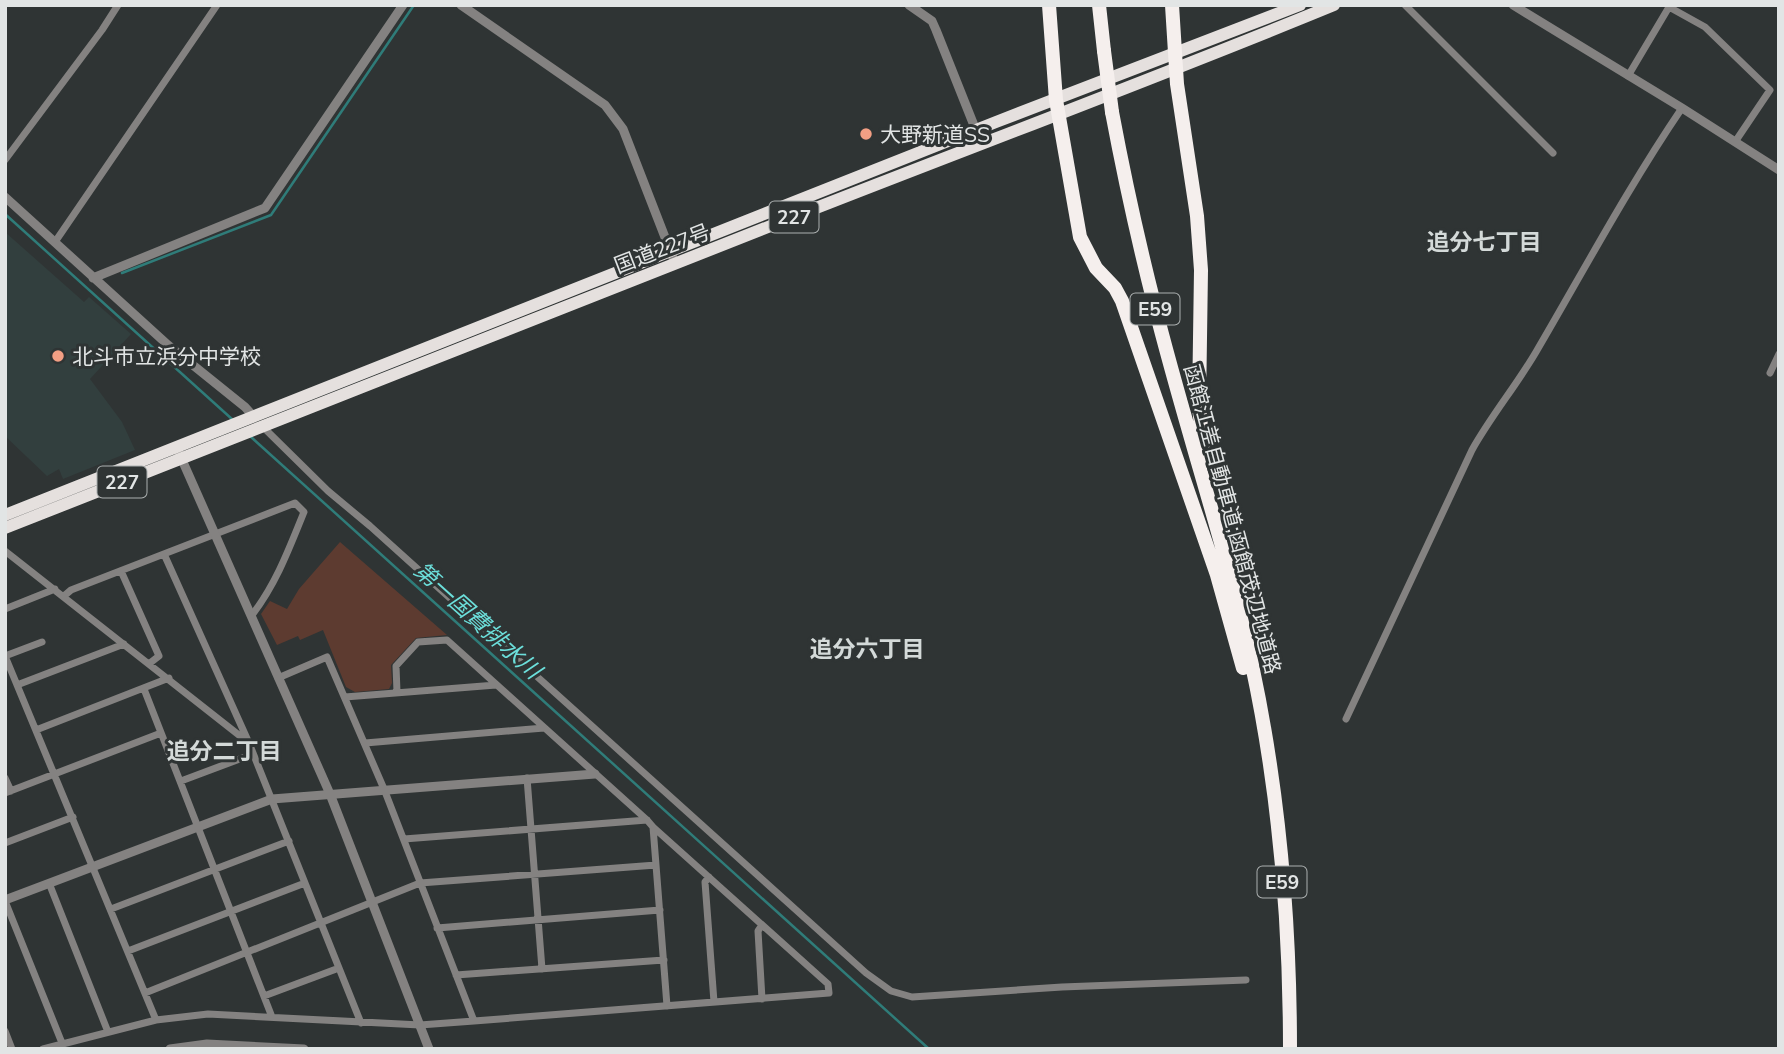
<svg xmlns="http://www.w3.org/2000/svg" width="1784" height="1054" font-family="Mulish,'Noto Sans JP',sans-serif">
  <rect width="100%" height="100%" fill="#2f3434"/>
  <path fill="#323f3e" d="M5,232L84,302L89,297L131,334L90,379L122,422L135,450L63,479L59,469L47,476L5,436Z"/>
  <path fill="#5d3b30" d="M340,542L447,635L416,638L391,665L392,683L389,689L355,692L346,687L323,630L300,640L298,636L277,645L261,614L270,601L287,609L299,589Z"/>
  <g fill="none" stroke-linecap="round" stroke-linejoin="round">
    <path stroke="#2f7c79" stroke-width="2.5" d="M5,214L233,420
      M122,273L271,215L414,5
      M251,437L929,1049"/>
    <path stroke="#848281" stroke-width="7" d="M1405,5L1553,153
      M1628,76L1669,7L1705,27L1770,90L1735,142
      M5,160L102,30L118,5
      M55,242L217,5
      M1770,373L1779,354
      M261,425L328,491L370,526L866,973L891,991L912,997L1062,987L1246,980
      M5,551L249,743
      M164,554L249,743L361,1023
      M121,571L159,656L150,663
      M64,596L71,590L295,503L304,512C289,549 276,584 252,615
      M5,609L55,589
      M42,642L5,656L156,1020L208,1014L420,1025L474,1021L384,789L327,657L278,678
      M17,685L124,644
      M144,689L272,1017
      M345,697L496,685
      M1346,719L1472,450C1491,416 1516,386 1536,352C1584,270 1629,186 1682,108
      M36,730L169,678
      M365,743L544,728
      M5,778L11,791
      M527,778L542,969
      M181,781L253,754
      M5,793L161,733
      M404,839L647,820
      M5,843L73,817
      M656,865L667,1006
      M709,877L705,882L714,1002
      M49,883L108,1032
      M5,901L62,1043
      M111,909L289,841
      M762,925L758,931L762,999
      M437,928L660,910
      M128,951L305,883
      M456,975L664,960
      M145,993L420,883L656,865L653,827L647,820L447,640L418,642L396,666L397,692
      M264,996L339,968
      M474,1021L829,993L828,984L653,827
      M5,1031L12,1049
      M43,1049L156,1020"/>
    <path stroke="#848281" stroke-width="9" d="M461,5L605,105L623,129L675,263
      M909,5L932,21L936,30L977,133
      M1513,5L1682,108L1779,170
      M5,197L168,345L245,407L254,417
      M93,278L265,208L403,5
      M179,453L330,794L429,1049
      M5,900L272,799L595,774
      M170,1049L207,1044L304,1049"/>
    <path stroke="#e5e0de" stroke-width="12" d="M5,515L996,122L1300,5
      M5,528C272,423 539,317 806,212C982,143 1159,77 1334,5"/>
    <path stroke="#f5efed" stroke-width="14" d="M1049,5L1056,100L1080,237L1096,268L1115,288L1122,301L1217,575L1243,668
      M1099,5L1104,51
      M1172,5L1177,84L1197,216L1201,270L1199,406L1204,457
      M1112,112C1124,176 1138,240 1154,303C1184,424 1225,543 1252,665C1279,791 1290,921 1290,1049"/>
    <path stroke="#f5efed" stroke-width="14" d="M1104,51L1112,112"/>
  </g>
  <g fill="#f39f84" stroke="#2f3434" stroke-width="2.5">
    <circle cx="866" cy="134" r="7"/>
    <circle cx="58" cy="356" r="7"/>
  </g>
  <g text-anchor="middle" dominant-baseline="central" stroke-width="6" stroke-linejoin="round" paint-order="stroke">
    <g fill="#2f3434" stroke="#acb0b0" stroke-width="2">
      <rect x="769.5" y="201.5" width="49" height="31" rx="5"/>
      <rect x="1130.5" y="293.5" width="49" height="31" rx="5"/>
      <rect x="97.5" y="466.5" width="49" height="31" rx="5"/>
      <rect x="1257.5" y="866.5" width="49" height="31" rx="5"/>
    </g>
    <g font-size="19" font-weight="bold" fill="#e2e5e5">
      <text x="794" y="217">227</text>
      <text x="1155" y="309">E59</text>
      <text x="122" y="482">227</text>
      <text x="1282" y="882">E59</text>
    </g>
    <g font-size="21" fill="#e2e5e5" stroke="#2f3434" text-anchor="start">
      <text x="880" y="134">大野新道SS</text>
      <text x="72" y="356">北斗市立浜分中学校</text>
    </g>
    <g font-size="21" fill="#e2e5e5" stroke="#2f3434">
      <text transform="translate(662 248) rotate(-21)">国道227号</text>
      <text transform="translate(1233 519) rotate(75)">函館江差自動車道;函館茂辺地道路</text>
    </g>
    <g font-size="23" font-weight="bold" fill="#d4dad9" stroke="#2f3434">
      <text x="1484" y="241">追分七丁目</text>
      <text x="867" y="648">追分六丁目</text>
      <text x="224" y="750">追分二丁目</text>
    </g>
    <g font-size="23" font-style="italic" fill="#6cdfdb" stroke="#2f3434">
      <text transform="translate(478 620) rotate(42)">第一国費排水川</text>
    </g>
  </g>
  <rect width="1784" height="1054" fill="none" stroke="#e2e5e5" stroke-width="14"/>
</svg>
